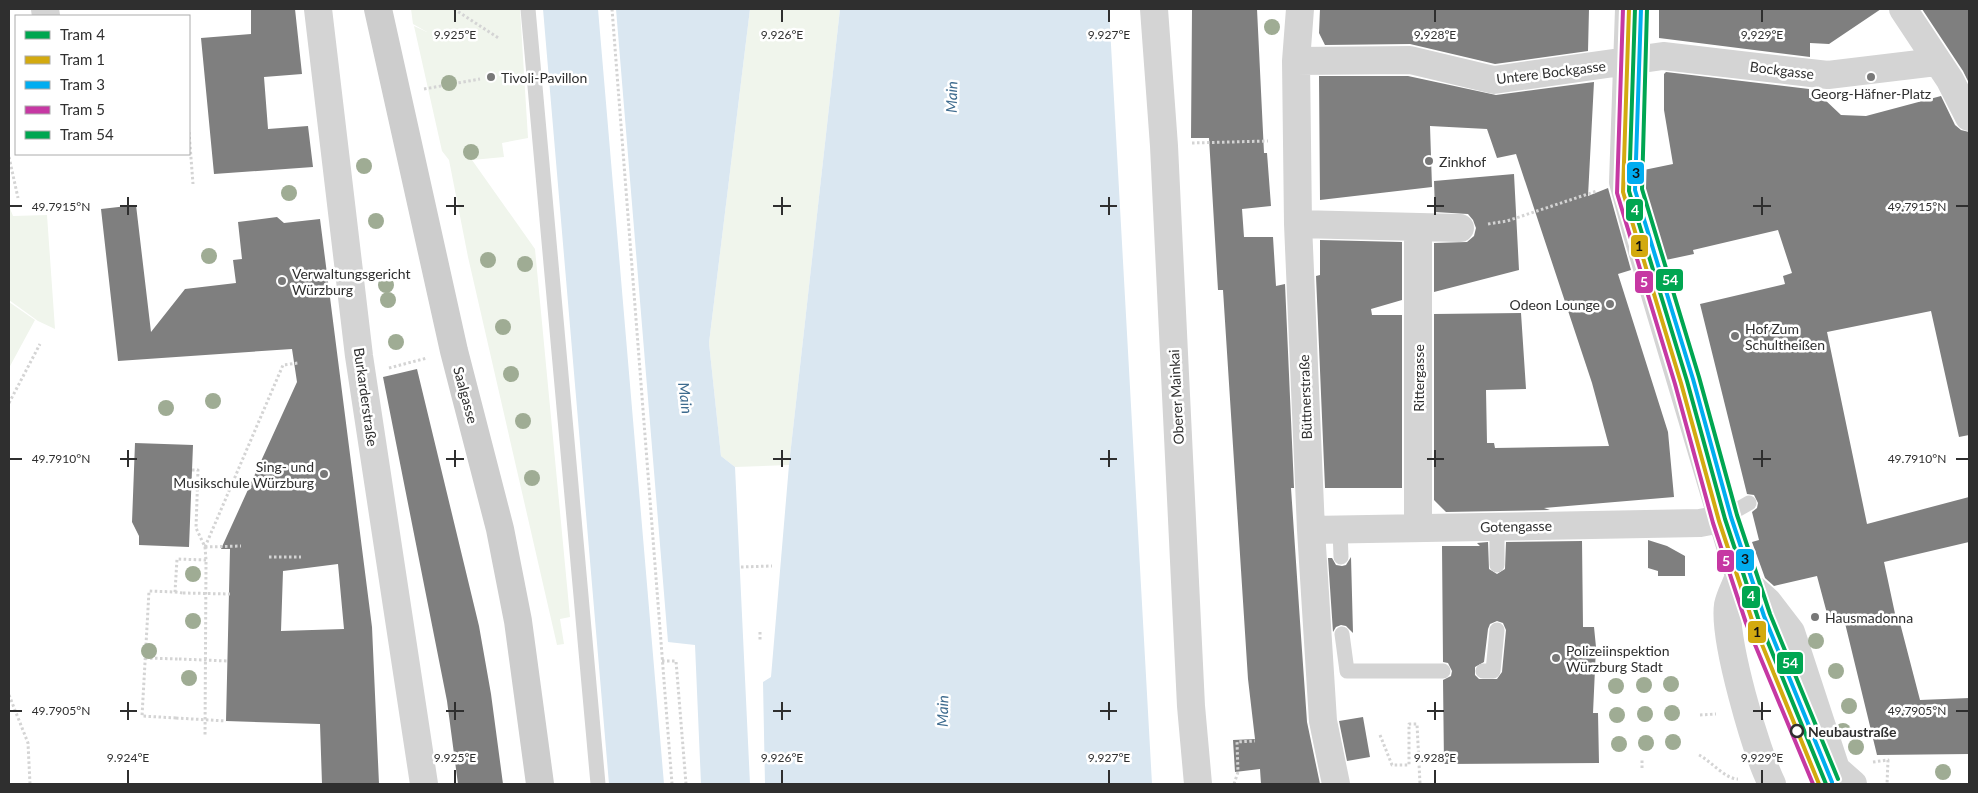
<svg xmlns="http://www.w3.org/2000/svg" width="1978" height="793" font-family="Lato,sans-serif">
  <rect width="100%" height="100%" fill="#fff"/>
  <path fill="#f0f5ec" d="M411,9H520L528,138L502,143L504,157L472,160L535,249L570,617L560,619L564,644L557,645L468,257L449,160L442,151L414,26L427,32L413,24Z
    M750,9H840L789,465L735,467L721,456L709,343Z
    M9,206L13,216L47,215L55,329L38,321L9,300Z
    M9,302L35,320L9,368Z"/>
  <path fill="#dae7f1" d="M543,9H598L664,784H609Z
    M616,9H750L709,343L721,456L735,467L750,784H701L695,645L668,642Z
    M840,9H1109L1152,784H765L763,682L771,677L789,465Z"/>
  <path fill="#7f7f7f" fill-rule="evenodd" d="M251,9H295L302,74L264,77L268,129L308,126L313,167L214,174L201,38L251,34Z
    M1192,9H1257L1264,153H1267L1271,206L1242,209L1244,237H1273L1276,286L1285,284L1294,488H1291L1301,636L1307,722L1320,784H1261L1260,769L1235,772L1233,740L1255,739L1248,679L1223,290H1218L1209,138H1191Z
    M1320,9H1589L1588,51L1495,64L1410,44L1325,45L1319,33Z
    M1659,9H1881L1829,44L1810,43V57L1659,38Z
    M1922,9H1969V83L1963,71Z
    M1666,72L1809,89V98H1823L1841,115L1866,116L1941,96L1955,125L1961,130L1969,132V435L1959,437L1931,311L1827,332L1867,524L1969,497V542L1884,562L1897,623H1900L1920,700L1969,698V754L1877,755L1844,619L1829,621L1817,576L1774,586L1765,578L1752,542L1759,540L1752,512L1757,508L1758,503L1754,495L1747,494L1700,304L1785,284L1783,276L1792,273L1778,230L1693,250L1694,254L1661,261L1639,180V171L1673,164L1664,110V74Z
    M1319,76H1408L1496,95L1594,82L1588,196L1608,188L1631,270L1618,274L1668,432L1674,497L1544,508L1550,510L1446,512L1434,500V314L1521,313L1526,389L1486,390L1487,443H1494L1495,448L1609,446L1592,383L1516,154L1497,158L1487,129L1430,126L1432,187L1320,200Z
    M1514,174L1519,270L1434,292V243L1467,242L1474,236L1476,228L1473,220L1468,214L1435,212L1434,181Z
    M136,205L151,332L185,289L236,283L233,260L242,259L238,222L277,217L284,223L320,219L372,627L379,784H322L320,724L226,721L230,549H221L297,382L292,349L118,361L101,209ZM338,564L344,629L281,631L283,571Z
    M1320,240L1402,242V300L1371,309L1372,315H1402V488H1325L1316,276L1320,275Z
    M417,369L479,626L491,694L503,784H458L447,701L383,377Z
    M135,443L193,445L189,547L139,545V536L132,522Z
    M1648,540L1667,546L1685,556V576H1658V571L1648,568Z
    M1582,541L1583,627H1594L1596,647L1593,713H1598L1599,763L1444,764L1443,680L1451,676L1452,671L1448,663L1443,662L1442,546H1480L1477,543L1488,542L1489,569L1497,574L1505,569L1506,542ZM1497,621L1503,623L1506,630L1502,672L1497,679H1479L1475,675V667L1484,662L1488,629L1490,624Z
    M1351,557L1353,633L1346,626L1341,625L1336,627L1333,632L1328,558H1332L1336,565L1342,566L1346,565Z
    M1363,717L1370,757L1347,761L1339,721Z"/>
  <g fill="none" stroke-linecap="round" stroke-linejoin="round">
    <path stroke="#d4d4d4" stroke-width="3" stroke-dasharray="2.5 2.5" stroke-linecap="butt" d="M454,9L500,39
      M612,9L672,784
      M424,89L480,79
      M189,132L193,184
      M1192,143L1268,141
      M9,157L18,198
      M1488,224L1507,221L1597,191
      M389,368L427,358
      M9,403L40,344
      M192,470H198L196,528L205,547L206,560L205,737
      M205,547L283,365L298,363
      M205,547L241,546
      M269,557H301
      M741,567L772,566
      M175,592L183,593
      M760,632V640
      M145,658L179,659
      M662,661H676L686,784
      M9,695L28,743L30,784
      M1700,715L1716,714
      M176,718L142,716L149,591L175,592L177,559L206,560
      M1380,735L1392,765H1409V724H1417L1420,784
      M1699,755C1711,761 1725,779 1738,779
      M1873,762L1888,760L1887,784
      M1642,768V758
      M1234,784L1238,772L1237,742L1255,741"/>
    <path stroke="#d4d4d4" stroke-width="15" d="M528,9L598,784
      M1721,519L1749,503
      M1497,526V565
      M1340,530L1341,557
      M1342,634L1347,671H1443
      M1483,671H1493L1497,630"/>
    <path stroke="#d4d4d4" stroke-width="28" d="M45,9L46,16
      M318,9L359,356L424,784
      M1300,9L1296,61L1298,224L1311,530L1323,721L1336,784
      M1629,9L1623,182L1637,234L1739,576L1768,602L1791,632L1836,769L1853,784
      M1903,9L1950,80L1969,117
      M1296,61L1410,60L1494,80L1663,56L1828,75L1936,62
      M1298,224L1460,228
      M1418,228V528
      M1311,530L1700,523L1721,519
      M1739,576C1736,585 1730,595 1728,605C1723,639 1756,752 1772,784"/>
    <path stroke="#d4d4d4" stroke-width="28" d="M1154,9L1164,146L1191,706L1198,784"/>
    <path stroke="#cdcdcd" stroke-width="28" d="M378,9L454,351L500,529L518,621L540,784"/>
    <path stroke="#d4d4d4" stroke-width="3" stroke-dasharray="2.5 2.5" stroke-linecap="butt" d="M183,593L230,594
      M179,659L228,661
      M176,718L226,721"/>
    <g stroke="#fff" stroke-width="8">
      <path id="tram-1" d="M1635,9L1629,191L1687,381L1725,519L1758,618L1826,784"/>
    </g>
    <g stroke="#fff" stroke-width="8">
      <path id="tram-2" d="M1629,9L1623,192L1681,383L1719,521L1752,620L1819,784"/>
    </g>
    <g stroke="#fff" stroke-width="8">
      <path id="tram-3" d="M1641,9L1635,190L1693,379L1731,517L1764,616L1832,782"/>
    </g>
    <g stroke="#fff" stroke-width="8">
      <path id="tram-4" d="M1623,9L1617,193L1675,384L1713,523L1746,623L1813,784"/>
    </g>
    <g stroke="#fff" stroke-width="8">
      <path id="tram-5" d="M1647,9L1642,189L1699,377L1737,515L1770,614L1838,779"/>
    </g>
    <use href="#tram-1" stroke="#00a650" stroke-width="4"/>
    <use href="#tram-2" stroke="#d3aa10" stroke-width="4"/>
    <use href="#tram-3" stroke="#01adf0" stroke-width="4"/>
    <use href="#tram-4" stroke="#c638a3" stroke-width="4"/>
    <use href="#tram-5" stroke="#00a651" stroke-width="4"/>
  </g>
  <g fill="#9fac94">
    <circle cx="1272" cy="27" r="8"/>
    <circle cx="449" cy="83" r="8"/>
    <circle cx="471" cy="152" r="8"/>
    <circle cx="364" cy="166" r="8"/>
    <circle cx="289" cy="193" r="8"/>
    <circle cx="376" cy="221" r="8"/>
    <circle cx="209" cy="256" r="8"/>
    <circle cx="488" cy="260" r="8"/>
    <circle cx="525" cy="264" r="8"/>
    <circle cx="386" cy="285" r="8"/>
    <circle cx="388" cy="300" r="8"/>
    <circle cx="503" cy="327" r="8"/>
    <circle cx="396" cy="342" r="8"/>
    <circle cx="511" cy="374" r="8"/>
    <circle cx="213" cy="401" r="8"/>
    <circle cx="166" cy="408" r="8"/>
    <circle cx="523" cy="421" r="8"/>
    <circle cx="532" cy="478" r="8"/>
    <circle cx="193" cy="574" r="8"/>
    <circle cx="193" cy="621" r="8"/>
    <circle cx="1816" cy="641" r="8"/>
    <circle cx="149" cy="651" r="8"/>
    <circle cx="1836" cy="671" r="8"/>
    <circle cx="189" cy="678" r="8"/>
    <circle cx="1671" cy="684" r="8"/>
    <circle cx="1644" cy="685" r="8"/>
    <circle cx="1616" cy="686" r="8"/>
    <circle cx="1849" cy="706" r="8"/>
    <circle cx="1672" cy="713" r="8"/>
    <circle cx="1645" cy="714" r="8"/>
    <circle cx="1617" cy="715" r="8"/>
    <circle cx="1843" cy="731" r="8"/>
    <circle cx="1673" cy="742" r="8"/>
    <circle cx="1646" cy="743" r="8"/>
    <circle cx="1619" cy="744" r="8"/>
    <circle cx="1856" cy="747" r="8"/>
    <circle cx="1943" cy="772" r="8"/>
  </g>
  <path fill="none" stroke="#2f2f2f" stroke-width="2" d="M455,10V22M782,10V22M1109,10V22M1435,10V22M1762,10V22M128,197V215M455,197V215M782,197V215M1109,197V215M1435,197V215M1762,197V215M10,206H22M120,206H137M446,206H464M773,206H791M1100,206H1117M1427,206H1444M1753,206H1771M1956,206H1968M128,450V467M455,450V467M782,450V467M1109,450V467M1435,450V467M1762,450V467M10,459H22M120,459H137M446,459H464M773,459H791M1100,459H1117M1427,459H1444M1753,459H1771M1956,459H1968M128,702V720M455,702V720M782,702V720M1109,702V720M1435,702V720M1762,702V720M10,711H22M120,711H137M446,711H464M773,711H791M1100,711H1117M1427,711H1444M1753,711H1771M1956,711H1968M128,770V783M455,770V783M782,770V783M1109,770V783M1435,770V783M1762,770V783"/>
  <g fill="#787878" stroke="#fff" stroke-width="2">
    <circle cx="491" cy="77" r="5"/>
    <circle cx="1871" cy="77" r="5"/>
    <circle cx="1429" cy="161" r="5"/>
    <circle cx="282" cy="281" r="5"/>
    <circle cx="1610" cy="304" r="5"/>
    <circle cx="1735" cy="336" r="5"/>
    <circle cx="324" cy="474" r="5"/>
    <circle cx="1815" cy="617" r="5"/>
    <circle cx="1556" cy="658" r="5"/>
  </g>
  <circle fill="#fff" stroke="#2f2f2f" stroke-width="2.5" cx="1797" cy="731" r="6"/>
  <g text-anchor="middle" dominant-baseline="central" stroke-width="5" stroke-linejoin="round" paint-order="stroke">
    <g font-size="14" fill="#2f2f2f" stroke="#fff">
      <text transform="translate(1782 70) rotate(7)">Bockgasse</text>
      <text transform="translate(1551 72) rotate(-7)">Untere Bockgasse</text>
      <text transform="translate(1418 378) rotate(-90)">Rittergasse</text>
      <text transform="translate(466 395) rotate(75)">Saalgasse</text>
      <text transform="translate(366 397) rotate(82)">Burkarderstraße</text>
      <text transform="translate(1176 397) rotate(-93)">Oberer Mainkai</text>
      <text transform="translate(1305 397) rotate(-92)">Büttnerstraße</text>
      <text transform="translate(1516 526) rotate(-1)">Gotengasse</text>
    </g>
    <g font-size="14" fill="#2f2f2f" stroke="#fff" text-anchor="start">
      <text x="501" y="77">Tivoli-Pavillon</text>
      <text x="1871" y="93" text-anchor="middle">Georg-Häfner-Platz</text>
      <text x="1439" y="161">Zinkhof</text>
      <text x="292" y="273">Verwaltungsgericht<tspan x="292" dy="16">Würzburg</tspan></text>
      <text x="1600" y="304" text-anchor="end">Odeon Lounge</text>
      <text x="1745" y="328">Hof Zum<tspan x="1745" dy="16">Schultheißen</tspan></text>
      <text x="314" y="466" text-anchor="end">Sing- und<tspan x="314" dy="16">Musikschule Würzburg</tspan></text>
      <text x="1825" y="617">Hausmadonna</text>
      <text x="1566" y="650">Polizeiinspektion<tspan x="1566" dy="16">Würzburg Stadt</tspan></text>
    </g>
    <g font-size="14" font-weight="bold" fill="#2f2f2f" stroke="#fff" text-anchor="start">
      <text x="1808" y="731">Neubaustraße</text>
    </g>
    <g font-size="15" font-style="italic" fill="#3f6c8f" stroke="#fff">
      <text transform="translate(951 97) rotate(-89)">Main</text>
      <text transform="translate(686 398) rotate(83)">Main</text>
      <text transform="translate(942 711) rotate(-89)">Main</text>
    </g>
  </g>
  <g font-size="12" text-anchor="middle" fill="#2f2f2f" stroke="#fff" stroke-width="5" stroke-linejoin="round" paint-order="stroke">
    <text x="455" y="39">9.925°E</text>
    <text x="782" y="39">9.926°E</text>
    <text x="1109" y="39">9.927°E</text>
    <text x="1435" y="39">9.928°E</text>
    <text x="1762" y="39">9.929°E</text>
    <text x="61" y="211">49.7915°N</text>
    <text x="1917" y="211">49.7915°N</text>
    <text x="61" y="463">49.7910°N</text>
    <text x="1917" y="463">49.7910°N</text>
    <text x="61" y="715">49.7905°N</text>
    <text x="1917" y="715">49.7905°N</text>
    <text x="128" y="762">9.924°E</text>
    <text x="455" y="762">9.925°E</text>
    <text x="782" y="762">9.926°E</text>
    <text x="1109" y="762">9.927°E</text>
    <text x="1435" y="762">9.928°E</text>
    <text x="1762" y="762">9.929°E</text>
  </g>
  <g stroke="#fff" stroke-width="2">
    <rect x="1626" y="161" width="19" height="24" rx="5" fill="#01adf0"/>
    <rect x="1625" y="198" width="19" height="24" rx="5" fill="#00a650"/>
    <rect x="1630" y="234" width="19" height="24" rx="5" fill="#d3aa10"/>
    <rect x="1655" y="268" width="29" height="24" rx="5" fill="#00a651"/>
    <rect x="1634" y="270" width="20" height="24" rx="5" fill="#c638a3"/>
    <rect x="1735" y="548" width="20" height="24" rx="5" fill="#01adf0"/>
    <rect x="1716" y="549" width="19" height="24" rx="5" fill="#c638a3"/>
    <rect x="1741" y="585" width="20" height="24" rx="5" fill="#00a650"/>
    <rect x="1747" y="620" width="20" height="24" rx="5" fill="#d3aa10"/>
    <rect x="1776" y="651" width="28" height="24" rx="5" fill="#00a651"/>
  </g>
  <g font-size="14" text-anchor="middle" font-weight="bold" fill="#fff">
    <text x="1635" y="215">4</text>
    <text x="1670" y="285">54</text>
    <text x="1644" y="287">5</text>
    <text x="1726" y="566">5</text>
    <text x="1751" y="601">4</text>
    <text x="1790" y="668">54</text>
  </g>
  <g font-size="14" text-anchor="middle" font-weight="bold" fill="#111">
    <text x="1636" y="178">3</text>
    <text x="1639" y="251">1</text>
    <text x="1745" y="564">3</text>
    <text x="1757" y="637">1</text>
  </g>
  <rect width="1978" height="793" fill="none" stroke="#2f2f2f" stroke-width="20"/>
  <rect x="15" y="15" width="175" height="140" fill="#ffffff" stroke="#acacac"/>
  <rect x="25" y="31" width="25" height="8" fill="#00a650" stroke="#acacac"/>
  <text x="60" y="40" font-size="15" fill="#2f2f2f">Tram 4</text>
  <rect x="25" y="56" width="25" height="8" fill="#d3aa10" stroke="#acacac"/>
  <text x="60" y="65" font-size="15" fill="#2f2f2f">Tram 1</text>
  <rect x="25" y="81" width="25" height="8" fill="#01adf0" stroke="#acacac"/>
  <text x="60" y="90" font-size="15" fill="#2f2f2f">Tram 3</text>
  <rect x="25" y="106" width="25" height="8" fill="#c638a3" stroke="#acacac"/>
  <text x="60" y="115" font-size="15" fill="#2f2f2f">Tram 5</text>
  <rect x="25" y="131" width="25" height="8" fill="#00a651" stroke="#acacac"/>
  <text x="60" y="140" font-size="15" fill="#2f2f2f">Tram 54</text>
</svg>
